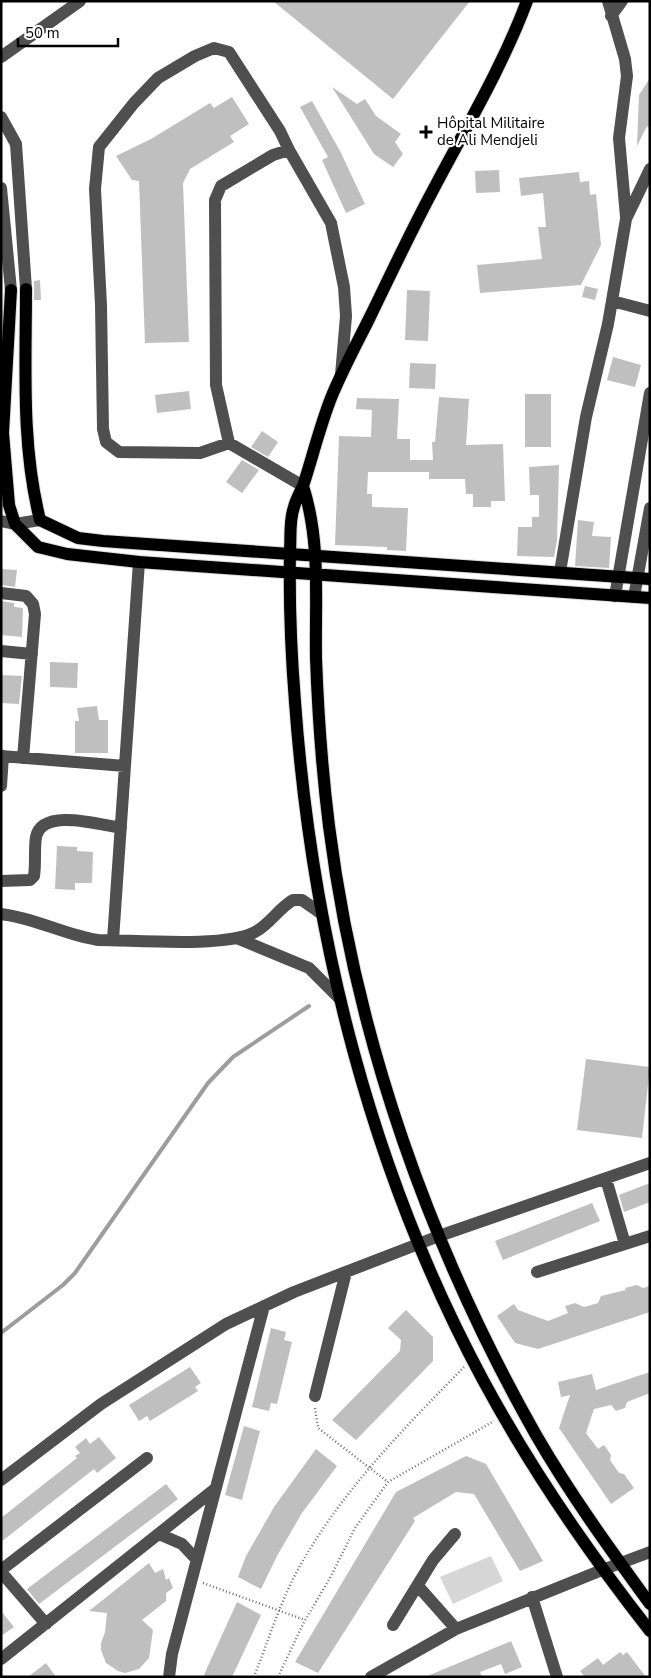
<svg xmlns="http://www.w3.org/2000/svg" width="651" height="1678" font-family="'Nunito Sans',sans-serif">
  <rect width="100%" height="100%" fill="#fff"/>
  <path fill="#d6d6d6" d="M491,1556L503,1581L453,1604L440,1577Z"/>
  <g fill="none" stroke-linecap="round" stroke-linejoin="round">
    <path stroke="#9d9d9d" stroke-width="4" d="M1,1333L63,1285L75,1273L208,1083L233,1057L309,1006"/>
  </g>
  <path fill="#bfbfbf" d="M273,1H470L393,99Z
    M650,78V128L647,126L637,146L639,95Z
    M332,87L357,104L365,99L376,116L401,134L395,142L403,154L393,167L374,154Z
    M232,97L249,124L230,136L234,142L190,169L183,183L189,342L145,343L139,181L132,180L116,156L151,139L210,103L214,108Z
    M312,101L340,151L365,204L346,213L322,160L328,157L300,107Z
    M499,170L500,192L476,193L475,171Z
    M579,172L580,182L589,181L590,195L596,194L601,245L581,285L480,293L477,265L542,259L538,227H546L543,193L521,196L519,178Z
    M40,280L41,300H34V281Z
    M585,286L598,289L595,300L582,297Z
    M407,290L430,291L428,341L405,340Z
    M613,357L641,365L635,387L607,380Z
    M410,363L436,364L435,389L409,388Z
    M189,391L191,409L157,413L155,395Z
    M525,394H551V447H525Z
    M439,397L469,399L466,445L503,444L505,501H491V507H473V494H466L465,479H429V472H368L367,494H372V507L408,508L406,551L387,550V547L335,545L339,436L371,437L372,410L356,409L357,398L399,399L397,439H410V460H433L432,442H435Z
    M262,431L278,442L268,457L251,447Z
    M242,460L259,470L242,493L226,482Z
    M559,465L557,540L554,557L517,556L518,527H532V517H539V495H530L529,467Z
    M578,520L594,522L592,536L611,537L609,568L575,566Z
    M1,569L17,570L15,587L1,585Z
    M1,601L14,603V607L23,608L22,637L1,635Z
    M50,662L78,663L77,688L50,687Z
    M1,675L22,676L19,704L1,703Z
    M97,706L99,720H108V753H75V721H79L77,708Z
    M57,846L77,847V851L93,852L92,883H75V890L55,889Z
    M586,1059L650,1067L642,1138L577,1130Z
    M650,1183V1202L624,1212L619,1195Z
    M592,1203L600,1221L503,1260L495,1241Z
    M637,1285L643,1288L650,1286V1312L538,1349L515,1343L497,1316L514,1304L518,1310L548,1321L568,1313L565,1306L575,1303L584,1307L598,1303L601,1296L626,1290L625,1288Z
    M406,1310L433,1337V1361L356,1440L332,1420L400,1351L401,1340L388,1328Z
    M271,1328L286,1332L284,1340L292,1342L277,1404L271,1403L269,1411L252,1407Z
    M190,1367L201,1383L195,1387L198,1391L150,1421L147,1416L139,1421L129,1405Z
    M650,1372V1393L627,1402L625,1408L616,1411L611,1405L594,1409L586,1433L598,1449L604,1445L611,1455L610,1460L619,1473L624,1474L634,1488L611,1504L559,1428L570,1395L561,1397L558,1382L592,1374L596,1390Z
    M244,1426L260,1431L242,1500L225,1495Z
    M99,1437L116,1458L97,1473L94,1469L1,1542V1518L77,1458L75,1456L80,1453L75,1447L86,1438L90,1444Z
    M316,1449L337,1466L302,1513L277,1556L261,1589L238,1577L246,1556L274,1507Z
    M466,1456L486,1464L543,1561L520,1571L474,1494L456,1492L413,1518L415,1521L318,1673L295,1662L396,1492Z
    M166,1484L178,1499L39,1604L27,1589Z
    M149,1563L155,1573L163,1569L166,1580L169,1578L173,1588L166,1593V1601L142,1620L153,1630L149,1658L139,1669L125,1673L118,1671L106,1663L101,1650V1643L105,1632L107,1613L89,1611Z
    M237,1602L261,1615L232,1677H203Z
    M1,1611L14,1627L1,1636Z
    M511,1641L522,1667L505,1674L501,1664L480,1672L482,1677H425Z
    M620,1652L623,1655L627,1652L646,1677H585L580,1671L598,1658L603,1665Z
    M46,1663L56,1677H28Z"/>
  <g fill="none" stroke-linecap="round" stroke-linejoin="round">
    <g stroke="#dbdbdb" stroke-width="14">
      <path id="major" d="M527,1C502,68 465,129 432,192C410,233 390,276 369,319C356,345 342,371 331,398C320,426 313,455 304,483C301,491 296,499 294,507C289,521 291,537 290,551C289,602 291,652 295,702C312,937 371,1172 483,1380C531,1469 588,1552 650,1631
        M26,289C26,366 21,444 40,520L78,538L103,541L650,579
        M11,290L3,433L9,505L15,524L38,547L67,554L139,562L650,598
        M303,486C321,542 315,600 316,658C318,714 322,770 329,826C356,1039 430,1248 536,1435C570,1494 610,1549 650,1604"/>
    </g>
    <path stroke="#717171" stroke-width="2.5" stroke-dasharray="1 2.5" stroke-linecap="butt" d="M315,1408L318,1428L388,1482
      M203,1583L305,1620
      M254,1677C268,1641 282,1597 301,1564C343,1490 405,1427 464,1367
      M278,1677L303,1624L330,1578L355,1528L388,1482L494,1421"/>
    <path stroke="#4f4f4f" stroke-width="12" d="M608,1L625,59L627,76L619,138L626,217
      M611,16L622,1
      M1,57L80,1
      M1,117L16,144L26,289
      M1,188L11,290
      M612,301L650,311
      M229,443L200,453L119,452L106,442L103,429L101,305L95,189L99,147L134,103L158,78L195,56L214,48L229,52L280,131L289,150
      M303,486L229,443L216,385L215,200L221,186L273,155L289,150L331,223L344,287L346,316L341,375
      M1,521L15,524L40,520
      M560,572L586,417L608,324L626,219L650,169
      M1,593L26,596L33,604L35,614L23,758
      M615,596L650,393
      M634,597L650,508
      M1,651L32,654
      M1,756L125,766
      M1,786L3,756
      M1,881L30,880L34,876C36,863 34,849 36,837C42,807 101,825 121,828
      M1,914C35,918 65,935 98,940C136,940 224,948 255,932C270,924 279,908 293,900H302L322,914
      M239,939L309,968L340,999
      M113,940L139,562
      M606,1179L625,1244
      M537,1272L650,1236
      M315,1396L346,1272
      M1,1480L101,1404L226,1324L294,1292L439,1236L650,1163
      M159,1534L182,1544L197,1560
      M1,1570L147,1458
      M1,1572L46,1624
      M418,1586L456,1629
      M532,1597L557,1677
      M393,1625L433,1560L455,1534
      M1,1659L215,1489
      M169,1677L172,1654L264,1306
      M371,1677L456,1629L602,1570L650,1552"/>
    <use href="#major" stroke="#000" stroke-width="12"/>
  </g>
  <path fill="#000" stroke="#fff" stroke-width="2" d="M423.5 124.5h5v5h5v5h-5v5h-5v-5h-5v-5h5z"/>
  <g text-anchor="middle" dominant-baseline="central" stroke-width="4.5" stroke-linejoin="round" paint-order="stroke">
    <g font-size="15" fill="#000" stroke="#fff" text-anchor="start">
      <text x="437" y="123">Hôpital Militaire<tspan x="437" dy="17">de Ali Mendjeli</tspan></text>
    </g>
  </g>
  <rect width="651" height="1678" fill="none" stroke="#000000" stroke-width="5"/>
  <path d="M18 38v8h100v-8" fill="none" stroke="#000000" stroke-width="2.5"/>
  <text x="25" y="38" font-size="15" fill="#000000" stroke="#ffffff" stroke-width="4" paint-order="stroke">50 m</text>
</svg>
